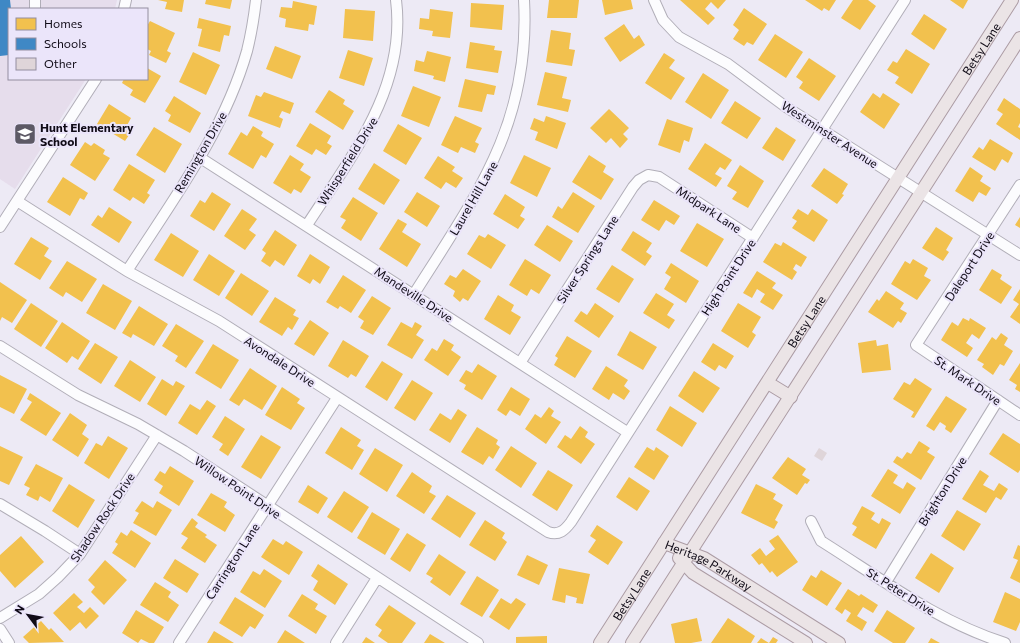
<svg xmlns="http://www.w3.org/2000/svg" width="1020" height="643" font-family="Commissioner,sans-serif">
  <rect width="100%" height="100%" fill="#edeaf5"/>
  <path fill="#e6ddec" d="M0,0H117L115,9H9V79H86L15,189L0,179Z"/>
  <path fill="#f2c14e" d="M158,0H184L182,12L165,9L167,2Z
    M206,0H232L230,9L205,4Z
    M549,0H579L577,18H547Z
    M602,0H631L633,9L605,15Z
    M680,0H726L718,9L711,2L705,9L715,18L708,25Z
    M805,0H836L829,11L824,8L822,11Z
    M853,0H868L876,6L860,30L841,18Z
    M950,0H968L963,9Z
    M293,1L317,6L314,25L309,24L308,31L285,27L286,19L279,17L281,7L292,8Z
    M471,3L504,5L502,30L470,27Z
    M744,8L767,24L753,45L747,42L744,46L733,39L739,30L733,25Z
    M345,9L375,11L373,41L343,38Z
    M430,9L453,12L450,38L432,36L433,31L419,29L420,18L429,19Z
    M924,14L947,29L934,50L911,34Z
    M199,18L231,26L229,36L224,35L220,52L198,46L202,29L197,28Z
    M150,21L175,33L167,51L171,53L166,63L149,55L151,51L147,49V26Z
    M624,24L634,39L639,35L645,45L620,62L604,38Z
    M551,30L571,33L569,49L575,50L572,66L546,62Z
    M775,34L803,52L786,78L758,60Z
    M470,42L495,46L494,50L502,51L498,73L466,68Z
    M275,46L301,56L292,79L266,69Z
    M906,49L930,64L912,94L895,83L899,77L887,70L893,61L897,63Z
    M348,50L373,58L364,86L339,78Z
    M427,51L451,57L445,82L433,79L434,76L414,71L416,60L424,62Z
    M193,52L220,65L206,95L179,82Z
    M664,53L675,60L669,68L685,78L671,100L645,83Z
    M809,58L836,76L819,101L799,88L803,82L796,77Z
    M147,68L161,76L145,103L130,95L133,90L122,83L124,79H147Z
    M545,72L567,77L562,98L571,100L568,112L537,105Z
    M703,73L729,90L711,119L685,102Z
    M465,79L496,86L494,95L487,94L482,112L458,107Z
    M413,86L441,97L429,127L401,116Z
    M329,90L345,100L343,104L354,111L343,130L315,112Z
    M264,92L294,103L290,114L282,111L279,117L283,119L280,128L248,116L256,95L261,97Z
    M873,93L880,98L883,93L900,104L884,129L860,112Z
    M174,96L201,113L190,133L168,121L171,115L165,111Z
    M1004,98L1020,109V123L1018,127L1020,128V140L996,124L1003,114L997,110Z
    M735,101L761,118L747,139L721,123Z
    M109,104L131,118L125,129L131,132L125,141L97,124Z
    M609,109L629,128L623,134L628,139L620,148L611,138L606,143L590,128Z
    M455,116L482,128L475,142L479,144L475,153L461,147L458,153L441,145Z
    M546,116L566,123L557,149L535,140L538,132L530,129L534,118L544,122Z
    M667,119L693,128L689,142L684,140L680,153L658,145Z
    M310,123L331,136L327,143L332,146L326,155L316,149L312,155L296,146Z
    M398,124L422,138L406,165L383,151Z
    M253,126L263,132L261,136L274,144L266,158L261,155L253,169L228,154L241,132L247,136Z
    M154,127L182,144L165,173L136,155Z
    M776,127L796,140L783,161L762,148Z
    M990,139L1013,153L1008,163L1002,159L995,171L972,157L979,147L983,150Z
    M85,142L91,146L94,143L105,150L103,154L110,158L95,181L70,165Z
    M705,143L732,160L725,170L720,167L715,174L722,178L716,187L688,169Z
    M290,155L304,164L300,170L311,177L301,193L294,189L291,194L273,183Z
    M524,155L551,168L537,197L510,183Z
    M589,155L606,166L603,172L614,179L601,200L572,182Z
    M438,156L455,167L452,171L463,178L456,188L446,182L441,189L424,178Z
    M374,163L400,180L384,205L358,189Z
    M129,164L155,180L147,193L150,195L144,204L133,197L130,201L113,190Z
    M740,165L764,181L748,208L732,199L737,192L727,186Z
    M970,167L983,176L980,181L991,188L986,196L979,192L973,202L955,191Z
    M824,168L848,184L842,194L844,195L837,204L811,186Z
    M63,177L88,193L84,200L80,198L70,216L47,202Z
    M212,192L231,204L214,231L190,216L200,200L205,203Z
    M417,192L440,206L427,227L404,212Z
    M573,192L595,206L578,233L552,217L558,206L562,209Z
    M505,194L525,207L520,216L525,219L518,229L493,214Z
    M353,197L378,213L361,241L341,228L346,220L340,217Z
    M654,200L680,216L674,225L666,220L659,231L641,220Z
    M109,207L132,222L119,243L91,225L98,215L102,218Z
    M242,209L257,219L249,230L256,235L245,250L224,236Z
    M798,209L808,215L812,209L828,220L814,242L792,228L797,221L792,218Z
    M1020,217V228L1015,225Z
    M398,219L407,224L402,232L421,244L407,267L379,249Z
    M697,223L724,239L707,267L680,251Z
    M547,225L573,241L560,262L534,245Z
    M936,227L953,238L946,250L949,252L943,261L922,248Z
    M275,230L297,245L284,266L275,260L270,267L261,261L266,253L262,250Z
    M633,231L652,243L646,252L652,256L645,266L621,250Z
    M171,233L199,251L183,277L154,260Z
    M488,234L506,245L491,269L467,254L479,235L485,238Z
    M31,237L49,248L44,256L52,261L40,280L14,264Z
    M783,242L807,257L801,267L796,264L793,269L797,272L792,280L763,262L775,243L781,246Z
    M209,254L235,271L219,296L193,280Z
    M310,254L330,267L320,284L313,279L310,284L297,276Z
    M525,259L551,275L539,294L531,289L527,296L509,285Z
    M913,259L928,268L924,276L931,280L917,300L891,284L905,261L910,264Z
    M67,261L97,279L82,302L66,292L63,297L49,288Z
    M671,263L699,281L686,303L664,289L671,277L665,273Z
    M612,265L634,279L619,303L596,289Z
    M463,269L481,281L468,301L463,298L460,302L453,296L455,291L444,284L450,275L456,278Z
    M992,269L1002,275L1000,279L1012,287L1001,304L979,290Z
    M757,271L776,283L772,288L783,295L773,310L760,302L765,294L757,289L752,298L743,293Z
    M241,273L269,291L252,316L225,298Z
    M343,275L366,290L351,313L340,306L338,309L326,302Z
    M0,282L27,300L12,323L2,317L0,321Z
    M103,284L132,301L115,330L86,313Z
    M1020,289V324L1010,317L1019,304L1013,300Z
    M886,291L904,303L900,309L907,313L901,323L898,321L893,328L868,312L877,299L879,301Z
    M656,293L674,304L667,315L675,320L669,329L643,313Z
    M498,295L514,305L511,311L521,317L510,335L484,319Z
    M372,296L391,308L373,335L360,328L364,321L358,317Z
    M275,297L296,310L293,315L299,318L292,330L288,327L282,336L259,322Z
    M31,303L58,321L41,347L14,329Z
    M595,303L614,316L599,338L574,321L581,311L587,315Z
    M738,303L761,317L752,332L756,335L748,348L721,331Z
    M139,306L168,324L154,346L133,334L131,338L122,333Z
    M963,318L969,321L970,318L986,328L979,339L972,334L966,343L973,348L967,357L941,340L952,322L958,326Z
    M310,320L329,333L314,356L294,344Z
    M62,322L90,341L78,360L72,356L67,363L45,348Z
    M401,322L412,328L415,322L422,326L416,335L424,340L412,359L387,345Z
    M176,324L204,341L186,368L175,361L178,356L162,346Z
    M630,331L657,347L643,370L617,355Z
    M1001,333L1008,338L1004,345L1013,351L1004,366L1000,364L993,375L982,367L984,364L977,360L992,337L996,340Z
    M567,336L592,351L575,378L554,365L558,358L555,356Z
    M444,339L454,345L451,350L461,357L448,376L424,360L432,348L437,351Z
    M343,340L369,356L356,377L351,374L348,378L328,366Z
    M876,340L877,346L888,344L891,370L862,373L858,343Z
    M95,343L118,357L101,384L78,369Z
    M713,343L734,356L726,369L719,365L715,371L701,362Z
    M213,344L239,360L221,389L195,373Z
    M130,360L156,377L140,402L114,386Z
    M382,361L403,374L387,401L365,387Z
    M1020,363V392L1015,389L1017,385L1009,380Z
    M478,364L497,376L482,400L464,389L466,385L459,381L466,370L472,373Z
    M606,366L628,380L624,386L630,391L624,400L613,393L609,400L592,389Z
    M250,368L277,386L262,410L244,399L239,406L229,400Z
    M694,371L720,388L703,413L678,396Z
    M0,375L27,389L14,414L0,407Z
    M915,378L932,389L914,418L911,417L914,412L893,399L904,382L910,385Z
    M162,379L173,386L176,381L185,386L166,416L147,404Z
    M412,380L433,393L415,421L394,408Z
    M282,387L300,399L297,403L305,408L291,430L265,415Z
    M511,387L530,399L520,416L510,410L506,416L497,410Z
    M30,393L61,413L46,436L20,420L32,402L27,399Z
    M946,396L967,409L951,433L945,429L946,426L940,422L934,431L926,426Z
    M207,400L216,406L197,435L178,423L190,404L200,410Z
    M670,406L697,423L682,447L656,430Z
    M549,407L554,411L551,416L561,422L546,444L525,429L535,414L541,418Z
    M458,409L467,415L450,443L429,430L440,413L451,420Z
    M70,413L87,425L82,434L89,439L78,457L52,440Z
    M225,416L245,429L228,456L219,450L223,444L212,437Z
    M580,426L588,432L585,437L595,444L581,464L557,447L565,435L571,439Z
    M341,427L361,440L357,446L364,450L352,470L325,453Z
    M477,427L498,440L496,444L500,447L493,459L489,456L483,465L461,452Z
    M1003,433L1020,444V470L1018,473L989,454Z
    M261,435L281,447L261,479L241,467Z
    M108,436L128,448L109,479L84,463L96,443L102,446Z
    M919,441L930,448L927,452L935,457L921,480L893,462L897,456L902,459L907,452L911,454Z
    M0,446L23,457L9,485L0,481Z
    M511,446L537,463L521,488L495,470Z
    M647,447L654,451L656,447L669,456L654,480L634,467Z
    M375,448L403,465L387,492L359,474Z
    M788,457L806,469L802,475L810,480L807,484L805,483L797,495L772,478Z
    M36,464L63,478L50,502L40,496L38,501L26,495L30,488L24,485Z
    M170,466L194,481L179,506L159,493L163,486L154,480L160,471L165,474Z
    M888,469L898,475L893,483L903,489L907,482L916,488L900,514L871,496Z
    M548,470L573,485L557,511L532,495Z
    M980,470L989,476L983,485L994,491L999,483L1008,489L1001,500L996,497L986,513L962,499Z
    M412,472L432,486L429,492L436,496L424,514L396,496Z
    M629,477L650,491L637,511L616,497Z
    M69,484L95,500L78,528L52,511Z
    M756,484L776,494L773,499L783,505L775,520L778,522L774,529L741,513Z
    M308,485L328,498L318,514L298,502Z
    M344,491L369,507L352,533L327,517Z
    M211,493L227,502L224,507L235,515L225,532L197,515Z
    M447,495L476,513L460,538L431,519Z
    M142,501L153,508L157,501L172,510L156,536L133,523L139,513L135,511Z
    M862,506L875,513L871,519L879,524L882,518L891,523L876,549L852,535L857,527L852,524Z
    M957,510L981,524L964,551L941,536Z
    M372,512L400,529L385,555L357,538Z
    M192,518L198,523L195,527L207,535L205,537L217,545L205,563L181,548L188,538L181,534Z
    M485,520L505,533L502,538L507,542L495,561L469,545Z
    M597,525L623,542L608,565L588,552L596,540L590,536Z
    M131,530L151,543L135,568L112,553L118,544L115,542L121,532L127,536Z
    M407,533L426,545L410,572L390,559Z
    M778,535L798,562L777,577L772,571L770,573L762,563L759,565L751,555L760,548L766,556L775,549L769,541Z
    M21,536L44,562L15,588L0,571V555Z
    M273,539L283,545L286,541L303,552L289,575L261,557Z
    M1018,545L1020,546V583L1010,578L1018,560L1013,558Z
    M931,553L954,568L939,593L915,578Z
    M439,554L466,572L450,596L430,582L433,578L426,574Z
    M527,555L548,565L539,585L517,575Z
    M175,559L199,574L187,593L163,578Z
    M105,560L127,580L104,605L91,592L95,587L88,580Z
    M318,564L348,584L335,605L313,590L318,581L311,576Z
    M559,568L590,574L583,604L576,603L577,598L566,595L565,603L552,600Z
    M264,569L282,581L265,608L240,592L253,571L260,575Z
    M821,570L842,583L827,606L802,590L811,575L816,578Z
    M477,576L499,590L482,617L460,604Z
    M155,582L171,592L168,597L179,605L168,622L140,605Z
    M848,589L859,596L861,594L878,605L873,613L863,607L857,616L867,622L862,631L846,621L851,613L845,609L842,614L835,609Z
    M1005,592L1020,599V622L1016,631L993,622Z
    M74,593L83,602L77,607L84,613L90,607L99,616L86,629L80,622L70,631L53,613Z
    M302,594L318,604L315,609L327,616L316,634L288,616Z
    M235,597L264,615L255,629L250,626L242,637L219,623Z
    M501,598L511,604L516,598L526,604L509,630L489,617Z
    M389,605L416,623L402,643H388L378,636L382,630L375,625Z
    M136,610L164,627L154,643H149L141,639L138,643L122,633Z
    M887,610L915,628L905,643H893L874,631Z
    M697,618L702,641L691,643H675L671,624Z
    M728,618L755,636L751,643H711Z
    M41,621L49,630L51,628L64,642L29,643L23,637Z
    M285,630L305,643H277Z
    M214,631L234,643H207Z
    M430,634L445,643H424Z
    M547,636V643H516V637Z
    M366,637L375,643H362Z
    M773,637L778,640L776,643H769Z
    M761,638L769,643H757Z
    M931,638L940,643H928Z"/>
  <path fill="#3f88c5" d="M0,0H10L11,9H9V55L0,56Z"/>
  <path fill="#dfd5d9" d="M819,448L827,453L822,461L814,456Z"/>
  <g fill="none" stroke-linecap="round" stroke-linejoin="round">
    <g stroke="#b1aeb8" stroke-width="12">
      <path id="minor" d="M654,0L663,20L679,37L728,64L786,107L1020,255
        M35,9V0
        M124,9L126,0
        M199,157L627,432
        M1020,185L916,345L1020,415
        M17,201L127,271L219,321L548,532C559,536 565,530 571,522L905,0
        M307,225C351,157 407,87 396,0
        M0,227L96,79
        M127,271C172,201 224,132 247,51C251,35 254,17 256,0
        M414,294C476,196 531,123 524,0
        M0,346L78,395L138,424L184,451L478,643
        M520,363L633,187L639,180L648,175L659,177L753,238
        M0,504L45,531L80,554
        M811,521L821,541C880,578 938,622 1005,643
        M886,582L998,400
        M0,618L39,594L58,577L80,554L157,435
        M0,629L9,643
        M179,643L337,398
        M336,643L377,578"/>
    </g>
    <g stroke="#ac9ca4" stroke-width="14">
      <g id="major">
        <path d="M768,383L791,397"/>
        <path id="s1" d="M664,543L704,558L839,643"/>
        <path d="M679,558L693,573L806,643"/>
        <path id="s2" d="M600,643L1012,0"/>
        <path d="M632,643L1020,38"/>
      </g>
    </g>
    <use href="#minor" stroke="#fcfcfe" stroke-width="10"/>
    <use href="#major" stroke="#ebe4e6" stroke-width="12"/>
  </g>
  <defs>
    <g id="school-square" transform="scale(1.15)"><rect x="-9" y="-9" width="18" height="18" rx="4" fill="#5d5965" stroke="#ebe5fa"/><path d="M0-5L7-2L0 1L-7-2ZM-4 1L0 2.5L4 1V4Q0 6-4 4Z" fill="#fff"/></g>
  </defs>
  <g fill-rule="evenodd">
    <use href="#school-square" x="25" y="134"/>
  </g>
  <g text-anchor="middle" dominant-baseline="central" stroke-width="4" stroke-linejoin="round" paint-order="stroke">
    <g font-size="12" fill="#100b17" stroke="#ebe5fa">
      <text stroke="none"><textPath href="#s2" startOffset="706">Betsy Lane</textPath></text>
      <text transform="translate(830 134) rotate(33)">Westminster Avenue</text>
      <text transform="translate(200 152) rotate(-60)">Remington Drive</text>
      <text transform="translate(347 161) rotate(-58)">Whisperfield Drive</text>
      <text transform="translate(473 198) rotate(-60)">Laurel Hill Lane</text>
      <text transform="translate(709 209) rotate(33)">Midpark Lane</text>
      <text transform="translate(587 259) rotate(-57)">Silver Springs Lane</text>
      <text transform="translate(969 266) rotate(-57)">Daleport Drive</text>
      <text transform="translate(728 277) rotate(-57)">High Point Drive</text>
      <text transform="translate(414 294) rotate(33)">Mandeville Drive</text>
      <text stroke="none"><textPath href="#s2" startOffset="382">Betsy Lane</textPath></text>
      <text transform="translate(280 361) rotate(33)">Avondale Drive</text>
      <text transform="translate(968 380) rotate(34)">St. Mark Drive</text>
      <text transform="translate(238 487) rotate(34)">Willow Point Drive</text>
      <text transform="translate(942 491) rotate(-58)">Brighton Drive</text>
      <text transform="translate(102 517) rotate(-56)">Shadow Rock Drive</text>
      <text transform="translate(232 561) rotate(-57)">Carrington Lane</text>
      <text stroke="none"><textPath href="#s1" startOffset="50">Heritage Parkway</textPath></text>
      <text transform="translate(901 591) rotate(32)">St. Peter Drive</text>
      <text stroke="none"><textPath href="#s2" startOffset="58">Betsy Lane</textPath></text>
    </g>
    <g font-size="12" font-weight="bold" fill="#100b17" stroke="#ebe5fa" text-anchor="start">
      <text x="40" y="127">Hunt Elementary<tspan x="40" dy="14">School</tspan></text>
    </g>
  </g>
  <rect x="8" y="8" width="140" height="72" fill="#ebe5fa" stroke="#938e9f"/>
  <rect x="16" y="18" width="20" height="12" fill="#f2c14e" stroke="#938e9f"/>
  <text x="44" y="28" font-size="12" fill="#100b17">Homes</text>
  <rect x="16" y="38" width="20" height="12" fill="#3f88c5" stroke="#938e9f"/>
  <text x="44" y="48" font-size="12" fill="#100b17">Schools</text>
  <rect x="16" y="58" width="20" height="12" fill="#dfd5d9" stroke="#938e9f"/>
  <text x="44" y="68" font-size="12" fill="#100b17">Other</text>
  <g transform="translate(28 615) rotate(302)" stroke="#ebe5fa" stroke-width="3" paint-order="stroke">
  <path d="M0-3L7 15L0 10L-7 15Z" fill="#100b17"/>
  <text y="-6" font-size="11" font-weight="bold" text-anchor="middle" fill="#100b17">N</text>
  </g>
</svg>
